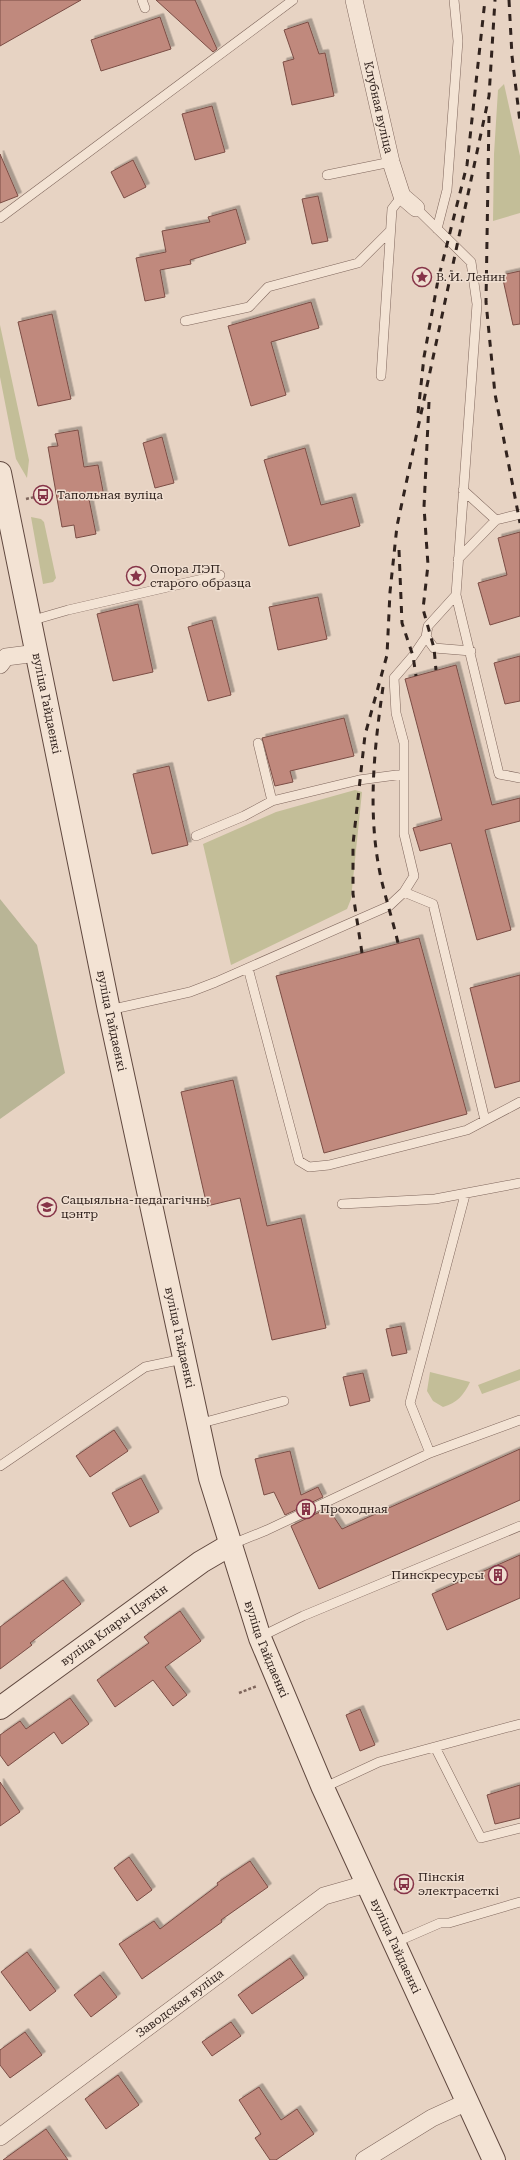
<svg xmlns="http://www.w3.org/2000/svg" width="520" height="2160" font-family="'Roboto Serif',serif">
  <defs>
    <filter id="shadow"><feDropShadow dx="3.5" dy="-3.5" stdDeviation="0" flood-color="#0004"/></filter>
  </defs>
  <rect width="100%" height="100%" fill="#e7d3c3"/>
  <path fill="#c3be98" d="M504,84L520,156V213L493,221L494,154L498,90Z
    M0,325L29,460L27,478L16,459L0,377Z
    M31,517L41,519L44,522L56,578L53,582L43,584Z
    M355,790L362,792L351,899L347,909L231,965L203,844L276,812Z
    M520,1369V1380L482,1394L478,1385Z
    M430,1372L470,1382C464,1395 457,1403 443,1407L433,1401L427,1391Z"/>
  <path fill="#b9b596" d="M0,899L37,945L65,1073L0,1119Z"/>
  <path fill="#c0897d" stroke="#7b4d45" filter="url(#shadow)" d="M0,0H81L0,46Z
    M156,0H195L217,49L213,52Z
    M160,17L171,49L101,71L91,40Z
    M308,22L319,54L325,53L334,96L292,105L283,62L294,59L284,30Z
    M212,106L225,152L195,160L182,114Z
    M0,154L18,196L0,203Z
    M133,160L146,187L124,198L111,172Z
    M318,196L328,241L312,244L302,199Z
    M236,209L246,243L190,260L191,264L160,270L165,297L145,301L136,258L166,252L162,231L210,222L208,217Z
    M520,271V324L513,325L502,275Z
    M311,302L319,328L271,342L286,395L251,406L228,326Z
    M52,314L71,399L38,406L18,322Z
    M78,430L84,467L98,465L104,496L89,499L96,534L76,538L74,525L62,527L48,447L58,446L55,434Z
    M162,437L174,483L155,488L143,443Z
    M305,448L321,505L352,497L360,526L289,546L264,460Z
    M520,532V616L490,625L478,583L507,575L498,538Z
    M318,597L327,639L278,650L269,607Z
    M138,604L153,672L113,681L97,614Z
    M212,620L231,695L208,701L188,627Z
    M520,656V701L505,704L494,663Z
    M456,665L492,805L520,798V821L485,830L511,930L477,940L451,843L420,851L413,828L442,820L405,679Z
    M344,718L354,756L290,771L293,782L275,786L262,738Z
    M169,766L188,845L152,854L133,774Z
    M419,938L467,1114L324,1153L276,976Z
    M520,975V1081L495,1088L470,988Z
    M233,1080L267,1226L301,1218L326,1328L272,1340L240,1198L207,1206L181,1092Z
    M401,1326L407,1353L392,1356L386,1329Z
    M363,1373L370,1401L350,1406L343,1377Z
    M114,1430L128,1451L90,1477L76,1456Z
    M520,1449V1500L319,1589L291,1526L328,1508L342,1529Z
    M290,1451L301,1495L318,1487L323,1497L285,1515L274,1492L264,1495L255,1459Z
    M141,1478L159,1512L130,1527L112,1493Z
    M520,1555V1598L447,1630L432,1594Z
    M63,1580L81,1604L30,1643L32,1645L0,1669V1627Z
    M180,1611L201,1641L165,1667L187,1695L173,1706L153,1680L115,1707L97,1680L149,1643L144,1637Z
    M70,1698L89,1724L62,1744L54,1732L8,1766L0,1755V1735L20,1721L26,1729Z
    M360,1709L375,1745L360,1751L346,1715Z
    M0,1782L20,1812L0,1826Z
    M520,1785V1818L495,1824L487,1795Z
    M129,1857L152,1890L137,1901L114,1868Z
    M250,1861L268,1887L221,1920L222,1922L142,1979L119,1944L154,1921L160,1929L218,1885L217,1883Z
    M27,1952L56,1991L30,2011L1,1972Z
    M290,1958L304,1978L252,2014L238,1995Z
    M100,1975L117,1997L91,2017L74,1995Z
    M231,2022L241,2036L212,2056L202,2042Z
    M25,2032L42,2055L10,2078L0,2065V2050Z
    M118,2075L139,2105L106,2129L85,2099Z
    M259,2087L281,2120L297,2109L314,2134L276,2160H270L255,2138L261,2134L239,2100Z
    M46,2129L68,2160H3Z"/>
  <g fill="none" stroke-linecap="round" stroke-linejoin="round">
    <g stroke="#7f665c" stroke-width="10">
      <path id="lane" d="M142,0L145,8
        M327,175L391,162
        M416,208L471,262L477,304L456,595L499,774L520,778
        M0,218L293,0
        M437,229L447,190L458,41L454,0
        M185,321L249,307L268,287L358,263L390,231
        M381,376L392,209L402,196
        M496,520L520,514
        M458,559L496,520L463,490
        M30,621L68,610L220,575
        M426,637L434,648L471,651
        M258,743L272,801
        M196,836L244,816L272,801L359,780L404,774
        M404,892L433,904L485,1120
        M248,968L299,1161L309,1167L329,1165L467,1130L520,1102
        M109,1010L190,992L216,982L389,906L404,892L414,876L404,834V743L396,713L394,678L413,656L426,637L428,626L456,595
        M342,1204L435,1199L520,1183
        M198,1424L284,1401
        M430,1453L410,1403L465,1195
        M0,1466L145,1367L183,1359
        M230,1545L267,1530L430,1453L520,1420
        M260,1637L303,1616L520,1526
        M435,1747L481,1838L520,1828
        M323,1788L379,1762L520,1724
        M394,1943L440,1923H449L520,1902"/>
    </g>
    <g stroke="#7f665c" stroke-width="18">
      <g id="street">
        <path id="s1" d="M354,0L391,162L402,196L416,208"/>
        <path d="M0,665L6,657L37,653"/>
        <path id="s2" d="M0,2137L324,1896L366,1884"/>
        <path d="M364,2160L432,2118L467,2102"/>
      </g>
    </g>
    <g stroke="#60483f" stroke-width="24">
      <g id="secondary">
        <path id="s3" d="M0,473L109,1010L210,1478L260,1638L323,1788L494,2160"/>
        <path id="s4" d="M0,1708L201,1562L230,1545"/>
      </g>
    </g>
    <path stroke="#7f665c" stroke-width="2.5" stroke-dasharray="3 2" stroke-linecap="butt" d="M26,499L43,495
      M239,1693L257,1686
      M394,1890L404,1884"/>
    <use href="#lane" stroke="#f3e3d4" stroke-width="9"/>
    <use href="#street" stroke="#f3e3d4" stroke-width="17"/>
    <use href="#secondary" stroke="#f3e3d4" stroke-width="22"/>
    <path stroke="#31231e" stroke-width="3" stroke-dasharray="7 7" stroke-linecap="butt" d="M509,0L512,56L520,122
      M489,116L486,302L495,394L520,523
      M429,402L424,507L428,565L423,609L434,648L436,670
      M418,413L424,357L438,280L467,165L485,0
      M399,550L402,623L413,656L416,676
      M383,687C374,750 367,814 381,878C386,900 393,921 398,943
      M362,953L353,894V844L365,735L387,655L390,592L397,526L489,96L495,0"/>
  </g>
  <defs>
    <g id="sight-ring" transform="scale(1)"><circle r="9.5" fill="#f0dfd1" stroke="#863448" stroke-width="1.5"/><path d="M0-6L1.8-2.2L6-1.7L2.9 1.2L3.7 5.4L0 3.3L-3.7 5.4L-2.9 1.2L-6-1.7L-1.8-2.2Z" fill="#863448"/></g>
    <g id="bus-ring" transform="scale(1)"><circle r="9.5" fill="#f0dfd1" stroke="#863448" stroke-width="1.5"/><path d="M-5-6H5V4H4V6H2V4H-2V6H-4V4H-5ZM-3.5-4V0h7V-4ZM-3.5 1.2v1.5H-2V1.2ZM2 1.2v1.5H3.5V1.2Z" fill="#863448"/></g>
    <g id="school-ring" transform="scale(1)"><circle r="9.5" fill="#f0dfd1" stroke="#863448" stroke-width="1.5"/><path d="M0-5L7-2L0 1L-7-2ZM-4 1L0 2.5L4 1V4Q0 6-4 4Z" fill="#863448"/></g>
    <g id="building-ring" transform="scale(1)"><circle r="9.5" fill="#f0dfd1" stroke="#863448" stroke-width="1.5"/><path d="M-4-6H4V6H1V3H-1V6H-4ZM-2.5-4.3h1.7v1.8h-1.7ZM.8-4.3h1.7v1.8H.8ZM-2.5-1h1.7V.8h-1.7ZM.8-1h1.7V.8H.8Z" fill="#863448"/></g>
  </defs>
  <g fill-rule="evenodd">
    <use href="#sight-ring" x="422" y="277"/>
    <use href="#bus-ring" x="43" y="495"/>
    <use href="#sight-ring" x="136" y="576"/>
    <use href="#school-ring" x="47" y="1207"/>
    <use href="#building-ring" x="306" y="1509"/>
    <use href="#building-ring" x="498" y="1575"/>
    <use href="#bus-ring" x="404" y="1884"/>
  </g>
  <g text-anchor="middle" dominant-baseline="central" stroke-width="3" stroke-linejoin="round" paint-order="stroke">
    <g font-size="12" fill="#31231e" stroke="#f0dfd1">
      <text stroke="none"><textPath href="#s1" startOffset="110">Клубная вуліца</textPath></text>
      <text stroke="none"><textPath href="#s3" startOffset="235">вуліца Гайдаенкі</textPath></text>
      <text stroke="none"><textPath href="#s3" startOffset="559">вуліца Гайдаенкі</textPath></text>
      <text stroke="none"><textPath href="#s3" startOffset="883">вуліца Гайдаенкі</textPath></text>
      <text stroke="none"><textPath href="#s4" startOffset="141">вуліца Клары Цэткін</textPath></text>
      <text stroke="none"><textPath href="#s3" startOffset="1207">вуліца Гайдаенкі</textPath></text>
      <text stroke="none"><textPath href="#s3" startOffset="1531">вуліца Гайдаенкі</textPath></text>
      <text stroke="none"><textPath href="#s2" startOffset="224">Заводская вуліца</textPath></text>
    </g>
    <g font-size="12" fill="#31231e" stroke="#f0dfd1" text-anchor="start">
      <text x="436" y="277">В. И. Ленин</text>
      <text x="57" y="495">Тапольная вуліца</text>
      <text x="150" y="569">Опора ЛЭП<tspan x="150" dy="14">старого образца</tspan></text>
      <text x="61" y="1200">Сацыяльна-педагагічны<tspan x="61" dy="14">цэнтр</tspan></text>
      <text x="320" y="1509">Проходная</text>
      <text x="484" y="1575" text-anchor="end">Пинскресурсы</text>
      <text x="418" y="1877">Пінскія<tspan x="418" dy="14">электрасеткі</tspan></text>
    </g>
  </g>
</svg>
